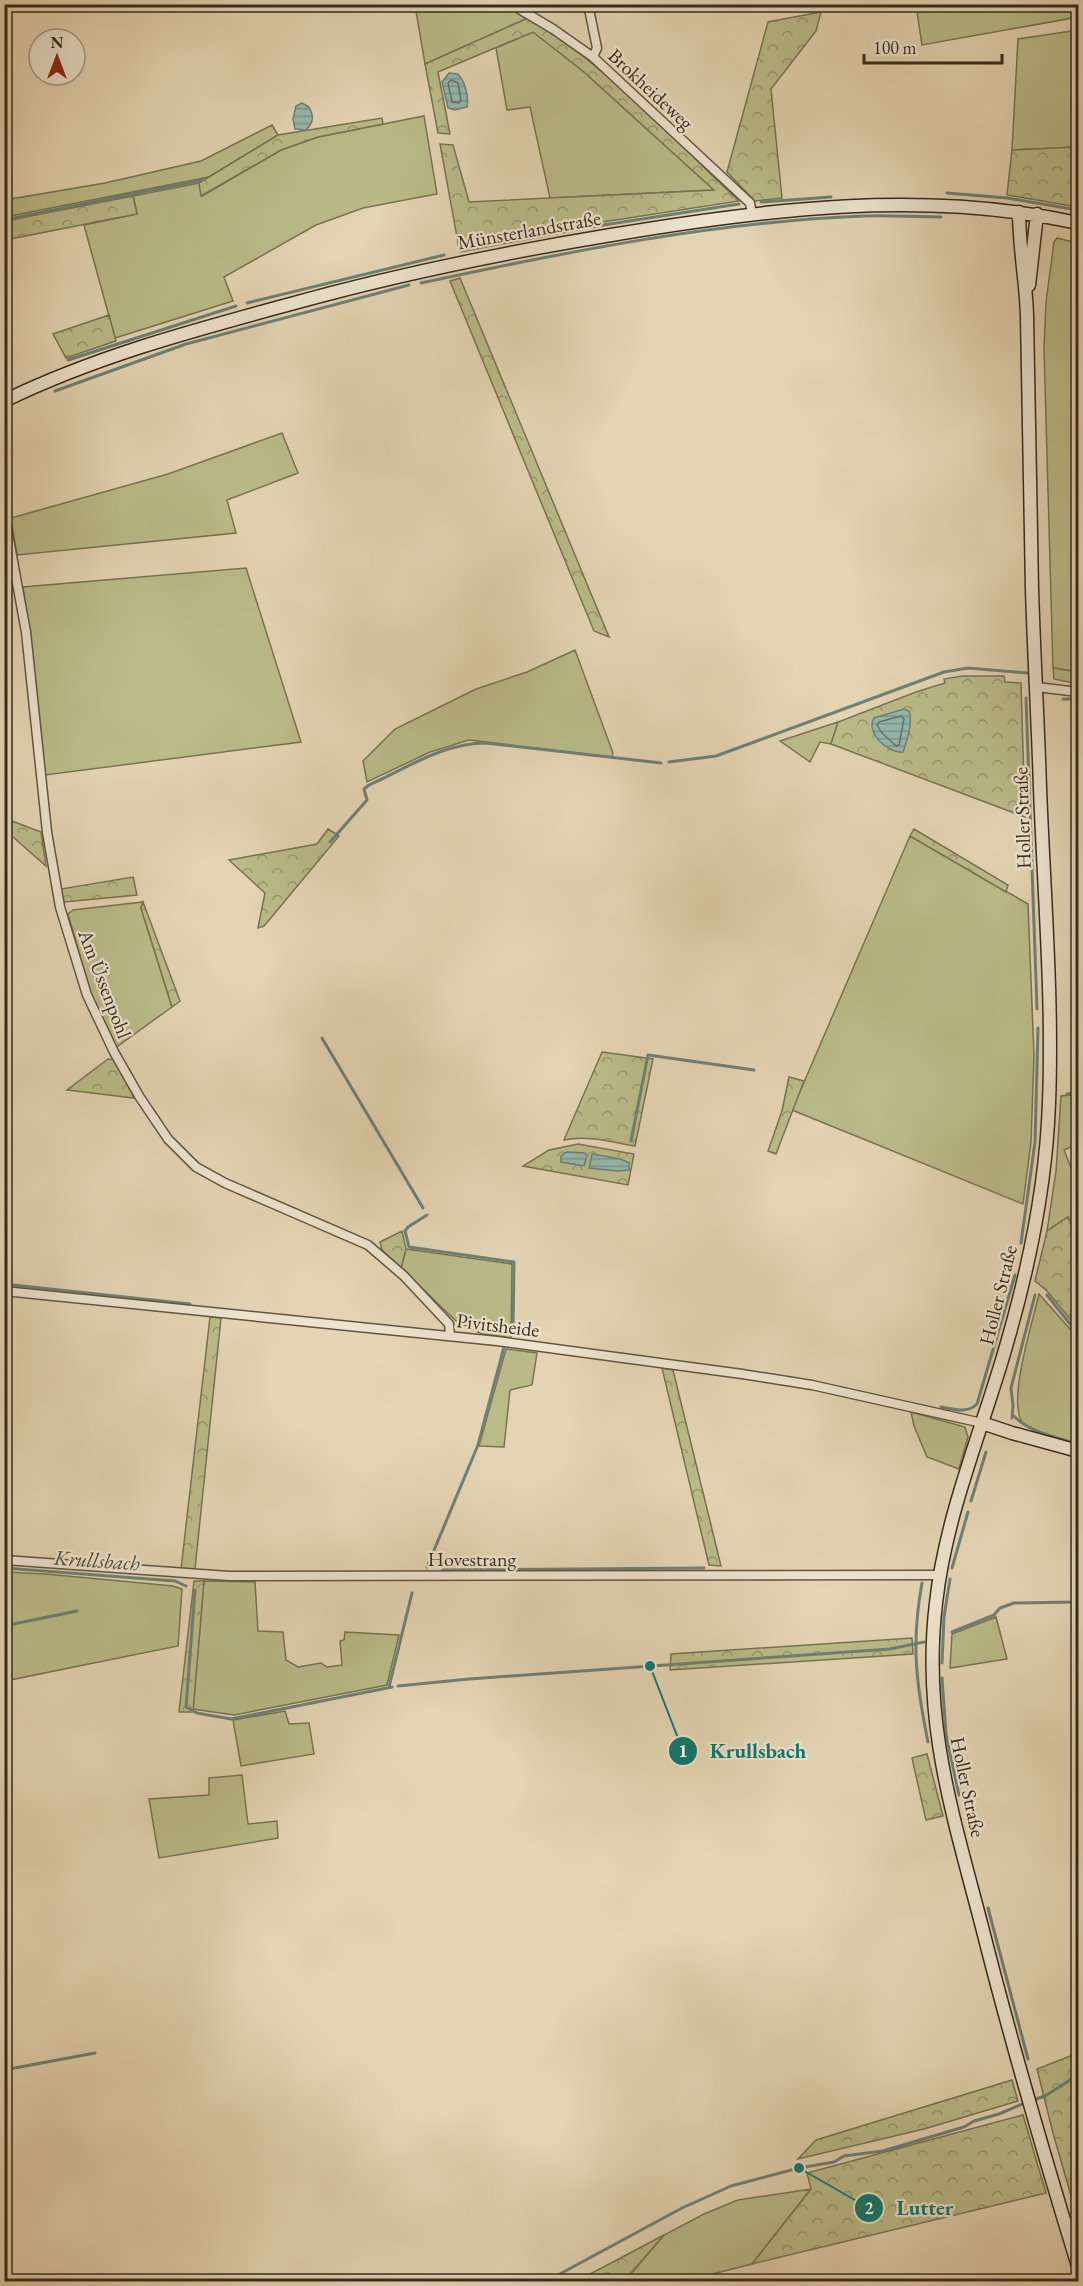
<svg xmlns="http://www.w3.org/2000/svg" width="1083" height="2286" font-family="'EB Garamond',serif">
  <defs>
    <pattern id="forest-crowns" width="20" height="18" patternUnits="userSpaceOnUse" patternTransform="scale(1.5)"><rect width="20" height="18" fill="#babb89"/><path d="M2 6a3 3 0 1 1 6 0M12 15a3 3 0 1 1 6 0" fill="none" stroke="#98986f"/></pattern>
    <pattern id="water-rules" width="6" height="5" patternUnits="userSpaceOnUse" patternTransform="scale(1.5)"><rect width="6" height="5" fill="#95b8af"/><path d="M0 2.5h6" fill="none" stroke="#7a968e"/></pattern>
  </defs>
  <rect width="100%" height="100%" fill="#e4d4b3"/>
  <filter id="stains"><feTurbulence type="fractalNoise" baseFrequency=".00333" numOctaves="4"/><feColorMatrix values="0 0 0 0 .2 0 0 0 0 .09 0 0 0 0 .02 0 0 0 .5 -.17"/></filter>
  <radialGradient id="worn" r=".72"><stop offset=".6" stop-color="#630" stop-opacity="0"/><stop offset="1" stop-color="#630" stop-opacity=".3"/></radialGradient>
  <path fill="#babb89" stroke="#787353" stroke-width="1.5" d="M415,5H503L528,18L425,64Z
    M916,5H1078V17L922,45Z
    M1078,30V147L1012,150L1018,39Z
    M533,32L584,72L714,190L550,198L530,107L507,110L496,48Z
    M424,116L437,194L363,208L316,225L224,277L233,301L115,338L84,225L137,214L133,196L199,183L202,196L281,150L318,137Z
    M272,125L278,135L209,177L5,217V200L105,183L201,161Z
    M1057,238L1078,243V672L1053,668L1044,349L1046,302L1054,242Z
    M282,433L298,473L227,500L236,533L17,555L11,518L168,474Z
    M246,568L301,742L45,775L23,587Z
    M575,650L613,753L612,757L469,740L430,752L367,782L363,761L395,729L476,689L527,672Z
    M838,722L831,744L820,742L810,762L780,741Z
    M910,836L1028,904L1034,1056L1031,1142L1023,1204L792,1110Z
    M143,902L141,908L172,1007L115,1048L91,994L68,914L73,910Z
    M1078,1094V1144L1064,1150L1078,1186V1243L1068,1217L1047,1231L1056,1171L1061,1096Z
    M406,1249L512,1264L511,1338L482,1334L456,1321L401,1268Z
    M1039,1294L1078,1338V1443C1067,1440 1034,1431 1025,1425C1004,1409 1034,1318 1039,1294Z
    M506,1349L537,1353L532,1385L510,1390L504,1447L479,1446Z
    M911,1412L965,1427L968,1437L959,1469L927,1457L914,1426Z
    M5,1572L46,1574L173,1586L182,1589L178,1646L5,1681Z
    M204,1581L255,1582L258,1631L283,1632L286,1660L298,1667L321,1663L327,1667L342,1665L340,1641L344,1640L345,1632L399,1635L387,1685L234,1715L193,1709Z
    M996,1617L1007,1659L950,1668L952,1634Z
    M285,1711L289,1724L309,1723L314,1754L241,1766L233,1720Z
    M242,1775L248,1824L277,1821L278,1838L159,1858L149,1799L209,1795V1778Z
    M811,2189L752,2264L685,2281L624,2282L664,2235L704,2214L738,2200Z"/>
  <path fill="url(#forest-crowns)" stroke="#787353" stroke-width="1.5" d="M821,12L816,31L771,89L782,198L755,201L727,172L768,22Z
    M528,18C607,65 672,138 739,201L583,225L459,248L440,144L453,145L469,202L714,190L584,72L533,32L438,72L450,134L438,133L425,64Z
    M382,118L383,124L318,137L281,150L201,196L199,183L278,135Z
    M1078,147V207L1007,195L1012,150Z
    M133,196L137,214L5,240V221Z
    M460,278L609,637L594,631L450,281Z
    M109,315L116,341L66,358L53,334Z
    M1053,668L1078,672V684L1054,679Z
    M962,676H1004L1005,682L1021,683L1025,817L831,744L838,722L916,692L945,683L944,679Z
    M4,818L41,832L46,866L5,830Z
    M328,829L339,836L264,926L258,928L265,893L229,860L317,844Z
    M914,829L1008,885L1006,892L910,836Z
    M133,877L137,895L64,902L61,889Z
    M143,902L180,1001L172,1007L141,908Z
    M602,1052L653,1059L635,1146C611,1142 588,1135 564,1140Z
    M108,1059L115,1060L134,1098L67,1090Z
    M789,1077L804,1081L776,1154L768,1151L782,1111Z
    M578,1144L634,1154L628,1185L523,1166L549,1150Z
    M1068,1217L1078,1243V1313L1075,1325L1047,1291L1035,1281L1047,1231Z
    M402,1231L406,1249L401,1268L382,1250L380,1242Z
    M210,1317L221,1318L195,1569H181Z
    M662,1368L673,1370L721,1566L709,1565Z
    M194,1581H204L193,1712H179Z
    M912,1638L913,1654L670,1670L671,1654Z
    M927,1754L943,1816L926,1820L912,1758Z
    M1078,2053V2220L1053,2133L1037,2069Z
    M1012,2080L1018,2101L924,2129L798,2159L816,2140Z
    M1023,2115L1046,2193L752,2264L811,2189L807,2173Z
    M664,2235L624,2281H577Z"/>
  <path fill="url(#water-rules)" stroke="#6f8075" stroke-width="1.5" d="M449,73L458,74C465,82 469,96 467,107L455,110L448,108L442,82Z
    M302,103L309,107C314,116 314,122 306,130L295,129L293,119L296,106Z
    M904,709L909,711C913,724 907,740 903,752C888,754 865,732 874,718Z
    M567,1152L585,1153L587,1156L584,1166L561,1162V1156Z
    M592,1154L621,1159L629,1163V1170L618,1171L589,1168Z"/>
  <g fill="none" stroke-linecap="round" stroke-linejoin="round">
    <path stroke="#657266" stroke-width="1.5" d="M451,80L458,83L461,100L459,103L452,102L448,83Z
      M901,716L904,719L899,745L896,746L881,732L877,725L879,722Z"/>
    <path stroke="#6f8075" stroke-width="3" d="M947,193L1007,198L1078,210
      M761,202L831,197
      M4,220L202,180
      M461,251L584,228L739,204
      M421,283C566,252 714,222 863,216C889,215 915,217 941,217
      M247,303L444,255
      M68,360L236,306
      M55,391L186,344L409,285
      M1026,698L1037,1009
      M1063,699H1078
      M669,762L716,756L944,672L968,668L1028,673
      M330,842L367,800L364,789L369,785C407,768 443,743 486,743L661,763
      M322,1038L423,1208
      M1067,1094L1078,1092
      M631,1141L648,1055L754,1070
      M427,1215L408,1227L405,1231L409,1247L514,1262L513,1330
      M1021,1243L1035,1142L1038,1028
      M4,1284L190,1304
      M1047,1295L1078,1334
      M941,1407C954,1409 967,1414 977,1404L1015,1275
      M1014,1416C1029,1432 1054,1437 1074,1444
      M1012,1418L1013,1405L1011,1388L1035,1295
      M971,1501L986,1452
      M427,1567L478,1445L504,1347
      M4,1568L175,1581L186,1586
      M952,1568L968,1512
      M443,1570L704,1568
      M922,1583C911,1643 916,1683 928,1742
      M195,1590L186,1707L197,1713L231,1719L392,1687
      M4,1626L77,1611
      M952,1632L994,1615L1000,1608L1014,1603L1078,1602
      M942,1663L944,1617L950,1579
      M942,1678L946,1734L959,1795
      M398,1686L469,1679L890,1649L924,1642
      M389,1687L412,1593
      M988,1908L1028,2059
      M4,2070L95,2053
      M1033,2100L1045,2096L1078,2075
      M545,2282L682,2208L731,2186L799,2168L834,2162L844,2156L883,2151L964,2127L974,2121L999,2114L1027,2102"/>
    <g stroke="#615542" stroke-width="11">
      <path id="street" d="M511,4L553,29L593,57L750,203L752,214
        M588,4L597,48L593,57
        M4,512L26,632L47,832L60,907L87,995L114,1052L139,1096L168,1139L196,1167L225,1183L368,1245L404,1276L449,1324L450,1336
        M1037,687L1078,692
        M4,1291L497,1341L742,1374L812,1385L982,1423
        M4,1560L229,1576L940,1575"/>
    </g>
    <g stroke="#352b1d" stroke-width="15">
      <path id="secondary" d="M1019,212C1019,247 1026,281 1027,316C1029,407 1030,498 1032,589C1034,656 1038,722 1040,788C1044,893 1053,999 1049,1103C1046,1190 1027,1277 1002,1360C978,1440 945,1520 936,1603C922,1719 952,1812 981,1923C1010,2038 1043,2152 1078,2266
        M1029,285L1037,214
        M4,401C94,357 191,331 287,305C394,275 502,253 611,235C765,209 924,189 1078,223
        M982,1423L1012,1433L1078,1451"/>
    </g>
    <use href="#street" stroke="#ede3ce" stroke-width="8"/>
    <use href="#secondary" stroke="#ede3ce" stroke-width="12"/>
  </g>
  <g text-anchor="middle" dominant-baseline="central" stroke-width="4.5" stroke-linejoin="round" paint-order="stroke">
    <g font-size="20" fill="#352b1d" stroke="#ede3ce">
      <text transform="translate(651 89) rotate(43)">Brokheideweg</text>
      <text transform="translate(529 230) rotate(-10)">Münsterlandstraße</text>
      <text transform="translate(1022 818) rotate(-92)">Holler Straße</text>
      <text transform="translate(105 984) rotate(69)">Am Üssenpohl</text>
      <text transform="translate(998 1295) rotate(-76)">Holler Straße</text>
      <text transform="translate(498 1325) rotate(7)">Pivitsheide</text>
      <text x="472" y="1559">Hovestrang</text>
      <text transform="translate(968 1787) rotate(78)">Holler Straße</text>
    </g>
    <g font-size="21" font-style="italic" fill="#4d4e42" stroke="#ede3ce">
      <text transform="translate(97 1560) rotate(4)">Krullsbach</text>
    </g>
  </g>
  <path fill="none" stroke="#0f766e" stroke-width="2" d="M650 1666L683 1751M799 2168L869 2208"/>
  <g fill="#0f766e" stroke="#ede3ce" stroke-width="2">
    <circle cx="650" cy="1666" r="6"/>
    <circle cx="799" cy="2168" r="6"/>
    <circle cx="683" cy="1751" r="15"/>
    <circle cx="869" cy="2208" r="15"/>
  </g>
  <g font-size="18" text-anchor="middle" font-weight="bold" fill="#fff">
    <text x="683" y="1757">1</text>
    <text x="869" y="2214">2</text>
  </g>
  <g font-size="21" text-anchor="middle" font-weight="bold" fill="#0f766e" stroke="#ede3ce" stroke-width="4.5" stroke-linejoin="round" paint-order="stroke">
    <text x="758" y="1758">Krullsbach</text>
    <text x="925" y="2215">Lutter</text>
  </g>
  <rect width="1083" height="2286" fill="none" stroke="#e4d4b3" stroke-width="24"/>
  <rect x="6" y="6" width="1071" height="2274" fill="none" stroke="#352b1d" stroke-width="3"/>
  <rect x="12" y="12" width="1059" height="2262" fill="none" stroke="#352b1d" stroke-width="1.5"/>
  <g transform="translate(57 57)"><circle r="28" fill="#ede3ce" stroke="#a39987" stroke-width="1.5"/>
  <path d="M0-4.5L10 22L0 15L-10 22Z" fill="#8f2418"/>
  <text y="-9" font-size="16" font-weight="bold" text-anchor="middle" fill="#352b1d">N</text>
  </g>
  <path d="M864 54v9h138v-9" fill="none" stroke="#352b1d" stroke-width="3"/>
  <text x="873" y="54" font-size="18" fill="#352b1d" stroke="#ede3ce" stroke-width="4.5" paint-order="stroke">100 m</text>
  <rect width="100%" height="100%" filter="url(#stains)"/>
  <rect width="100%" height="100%" fill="url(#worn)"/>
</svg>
